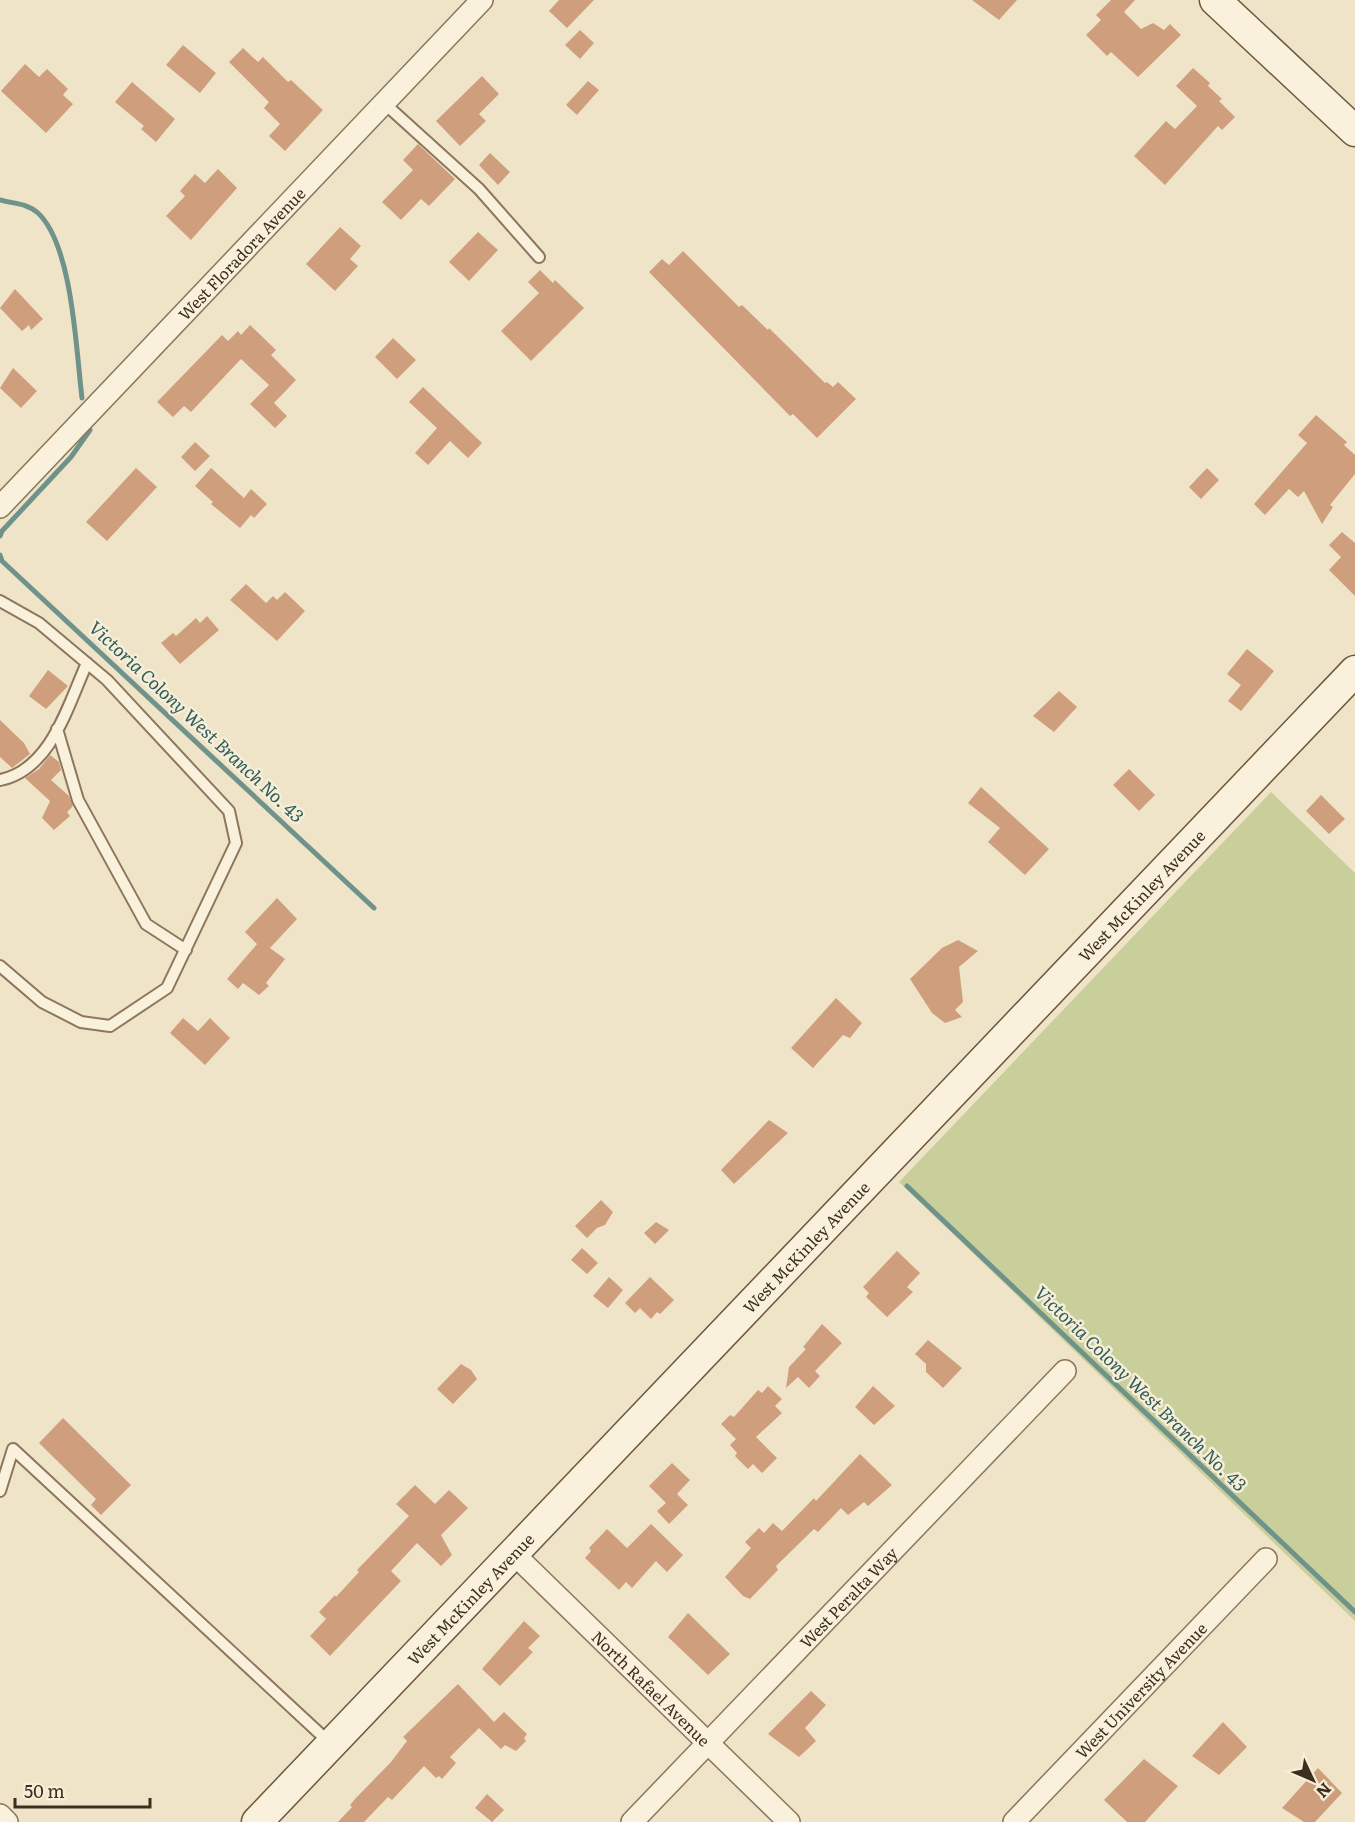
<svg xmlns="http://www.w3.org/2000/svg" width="1355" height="1822" font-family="Literata,serif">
  <rect width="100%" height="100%" fill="#f0e4c8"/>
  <path fill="#c9cf9b" d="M1271,792L1355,873V1621L899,1182Z"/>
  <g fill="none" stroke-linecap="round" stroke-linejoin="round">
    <path stroke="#6f938a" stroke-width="5" d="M0,200C14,204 27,203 38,213C73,246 76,351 82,398
      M0,536L2,531L71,457L90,430
      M0,555L2,561L374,908
      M907,1186L1355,1612"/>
  </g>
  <path fill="#cf9f7d" d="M559,0H594L567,28L549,11Z
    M972,0H1017L999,20Z
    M1111,0H1135L1124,12L1141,29L1153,23L1164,30L1170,24L1181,35L1138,77L1111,52L1107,56L1086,35L1101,20L1096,15Z
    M580,30L594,43L580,59L565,45Z
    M183,45L216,73L200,93L166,65Z
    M243,48L258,62L263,57L288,82L291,80L323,110L285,151L269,136L280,124L264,108L269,102L229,62Z
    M25,64L39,77L47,69L68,89L63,95L73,104L46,133L1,91Z
    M1193,68L1210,83L1208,86L1222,99L1219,101L1235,117L1222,130L1218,126L1165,185L1134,156L1166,121L1175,129L1197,106L1176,86Z
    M482,76L499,94L479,114L486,121L460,146L436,121Z
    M588,81L599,90L577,115L566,105Z
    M132,82L175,119L156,142L141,129L144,126L115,102Z
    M418,144L455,179L429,206L421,199L401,220L382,202L413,170L403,160Z
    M490,153L510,172L498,185L479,165Z
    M218,169L237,188L191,240L166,216L185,196L180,191L195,174L205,183Z
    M340,227L361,246L350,259L358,266L335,291L306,264Z
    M478,232L498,250L469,281L449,262Z
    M683,251L739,307L742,305L768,330L769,328L825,383L827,382L833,387L838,382L856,399L817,438L793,414L790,416L649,272L662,259L669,265Z
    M540,270L553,283L555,280L584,308L531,361L501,331L539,293L528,282Z
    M15,289L43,319L31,330L29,325L22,331L0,308Z
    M250,325L276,350L271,355L296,380L274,403L287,416L275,428L250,404L269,385L241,359L191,412L184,406L173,417L157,402L222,335L228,341L238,331L241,335Z
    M393,338L416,360L397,379L375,357Z
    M13,368L37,391L21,408L0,388Z
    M423,387L482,443L468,458L450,441L428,465L415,453L437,428L409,402Z
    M1316,415L1347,442L1344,445L1355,455V474L1330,505L1333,507L1322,524L1304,491L1298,497L1289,489L1265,515L1254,504L1307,443L1298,435Z
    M195,442L210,456L195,471L181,457Z
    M136,468L157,487L107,541L86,522Z
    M211,468L244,498L251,489L267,504L254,518L251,515L240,528L211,504L213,502L195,486Z
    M1207,468L1219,480L1201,499L1189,487Z
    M1342,532L1355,543V596L1329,570L1341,557L1329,545Z
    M246,584L266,603L273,596L277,600L285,592L305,611L277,641L230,600Z
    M207,616L219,630L180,664L161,643L173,633L176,636L196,618L200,623Z
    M1247,649L1274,671L1241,711L1228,701L1241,685L1227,674Z
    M48,670L68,686L46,709L29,696Z
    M1059,691L1077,707L1054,732L1033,716Z
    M0,720L24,743L30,754L12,768L0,757Z
    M50,755L59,762L61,770L51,780L69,796L73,806L67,812L70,816L54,830L42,818L50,801L25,778L39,769Z
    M1129,769L1155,795L1139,811L1113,785Z
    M981,787L1049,849L1025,875L988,842L1000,828L968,803Z
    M1321,795L1345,819L1329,834L1306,811Z
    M277,898L297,919L270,948L285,959L266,983L269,986L259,995L243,983L238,989L227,979L257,944L245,932Z
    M958,940L978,951L959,967L963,1002L955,1010L962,1017L945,1023L932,1013L910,979L942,948Z
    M836,998L862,1023L850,1038L843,1035L813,1068L791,1048Z
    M183,1018L198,1031L210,1018L230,1038L205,1065L170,1033Z
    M769,1120L788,1133L734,1184L721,1170Z
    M601,1200L613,1212L605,1225L597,1228L587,1238L575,1226Z
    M656,1222L669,1230L655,1244L644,1233Z
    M582,1248L598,1263L587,1274L571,1260Z
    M897,1251L920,1273L907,1287L913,1292L887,1317L866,1297L869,1293L863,1287Z
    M609,1277L623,1290L608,1308L593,1296Z
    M650,1277L674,1300L660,1314L657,1312L651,1319L640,1308L635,1313L625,1303Z
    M822,1324L842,1343L815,1371L820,1376L809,1388L798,1377L786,1388L789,1367L806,1349L803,1347Z
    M928,1340L962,1368L943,1388L926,1372V1364L915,1354Z
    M461,1364L471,1370L477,1379L453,1404L437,1389Z
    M768,1386L782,1399L775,1406L782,1413L756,1437L777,1458L762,1473L753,1464L748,1469L735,1456L737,1453L730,1445L736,1439L721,1424L730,1415L734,1417L758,1390L762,1393Z
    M873,1386L895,1406L874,1425L855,1407Z
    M63,1418L131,1485L101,1515L91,1505L96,1499L39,1443Z
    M860,1454L892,1485L868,1506L864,1502L848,1515L841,1508L818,1532L814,1529L776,1566L778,1570L750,1599L743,1596L725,1577L751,1548L745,1542L759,1528L764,1533L773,1523L782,1531L814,1498L816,1501Z
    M672,1463L690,1480L677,1494L688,1505L669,1524L657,1511L666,1503L649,1486Z
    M415,1485L435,1504L449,1490L468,1508L441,1535L452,1555L441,1566L417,1543L391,1571L401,1581L330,1656L310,1636L326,1619L319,1612L335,1595L336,1597L359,1572L357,1570L409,1516L396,1504Z
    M651,1524L683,1555L667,1572L656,1561L632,1588L626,1582L619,1590L585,1558L591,1551L589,1548L607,1529L627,1548Z
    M688,1613L730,1654L708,1675L668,1637Z
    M524,1621L540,1636L528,1648L533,1652L500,1686L482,1669Z
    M458,1684L494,1722L504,1712L527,1734L524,1738L526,1741L516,1751L505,1745L501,1749L479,1728L450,1757L456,1763L442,1779L439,1776L436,1778L424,1766L392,1800L388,1797L364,1822H338L352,1807L350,1805L355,1799L391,1762L407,1741L403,1737Z
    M811,1691L826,1705L805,1728L816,1741L799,1757L768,1734Z
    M1223,1722L1247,1747L1219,1775L1192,1756Z
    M1144,1759L1178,1786L1145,1822H1127L1104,1800Z
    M1318,1768L1342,1793L1315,1822H1304L1282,1808Z
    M487,1794L504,1810L492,1822L475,1808Z"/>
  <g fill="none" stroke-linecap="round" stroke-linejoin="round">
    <g stroke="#8d765c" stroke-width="14">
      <path id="lane" d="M384,103L479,189L539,257
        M0,601L39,623L107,680L229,811L236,843L167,988L110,1026L81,1022L42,1002L0,966
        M57,729L78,800L146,924L186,950
        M0,780C51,770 68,705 87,663
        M0,1491L13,1449L331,1744"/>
    </g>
    <g stroke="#8d765c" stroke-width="24">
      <g id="street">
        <path id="s1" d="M0,507L482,0"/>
        <path id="s2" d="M514,1554L789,1822"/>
        <path d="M0,1815L7,1822"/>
        <path id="s3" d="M632,1822L1065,1371"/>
        <path id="s4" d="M1014,1822L1266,1559"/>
      </g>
    </g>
    <g stroke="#6f573f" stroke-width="33">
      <g id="secondary">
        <path d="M1215,0L1355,131"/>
        <path id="s5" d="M257,1822L1355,671"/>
      </g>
    </g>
    <use href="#lane" stroke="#faf1dc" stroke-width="10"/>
    <use href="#street" stroke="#faf1dc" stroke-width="21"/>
    <use href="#secondary" stroke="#faf1dc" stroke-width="30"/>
  </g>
  <g text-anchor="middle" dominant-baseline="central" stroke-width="5" stroke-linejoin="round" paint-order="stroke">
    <g font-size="16" fill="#3d2e20" stroke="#f7eed8">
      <text stroke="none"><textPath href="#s1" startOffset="350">West Floradora Avenue</textPath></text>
      <text stroke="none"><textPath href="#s5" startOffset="1281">West McKinley Avenue</textPath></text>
      <text stroke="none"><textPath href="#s5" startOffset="795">West McKinley Avenue</textPath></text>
      <text stroke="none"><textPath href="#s3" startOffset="312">West Peralta Way</textPath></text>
      <text stroke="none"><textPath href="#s5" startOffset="309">West McKinley Avenue</textPath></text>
      <text stroke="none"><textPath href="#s2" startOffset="192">North Rafael Avenue</textPath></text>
      <text stroke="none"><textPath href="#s4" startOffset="183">West University Avenue</textPath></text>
    </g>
    <g font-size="18" font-style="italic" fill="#2f5d5a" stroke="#f7eed8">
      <text transform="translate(197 721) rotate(43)">Victoria Colony West Branch No. 43</text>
      <text transform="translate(1141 1388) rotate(44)">Victoria Colony West Branch No. 43</text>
    </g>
  </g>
  <g transform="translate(1313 1780) rotate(134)" stroke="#f7eed8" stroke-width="4.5" paint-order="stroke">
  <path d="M0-4.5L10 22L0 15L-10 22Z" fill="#3d2e20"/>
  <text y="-9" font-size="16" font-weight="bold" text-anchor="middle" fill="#3d2e20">N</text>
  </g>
  <path d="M15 1798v9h135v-9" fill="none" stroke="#3d2e20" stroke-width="3"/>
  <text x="24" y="1798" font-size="18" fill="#3d2e20" stroke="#f7eed8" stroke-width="4.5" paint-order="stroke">50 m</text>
</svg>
